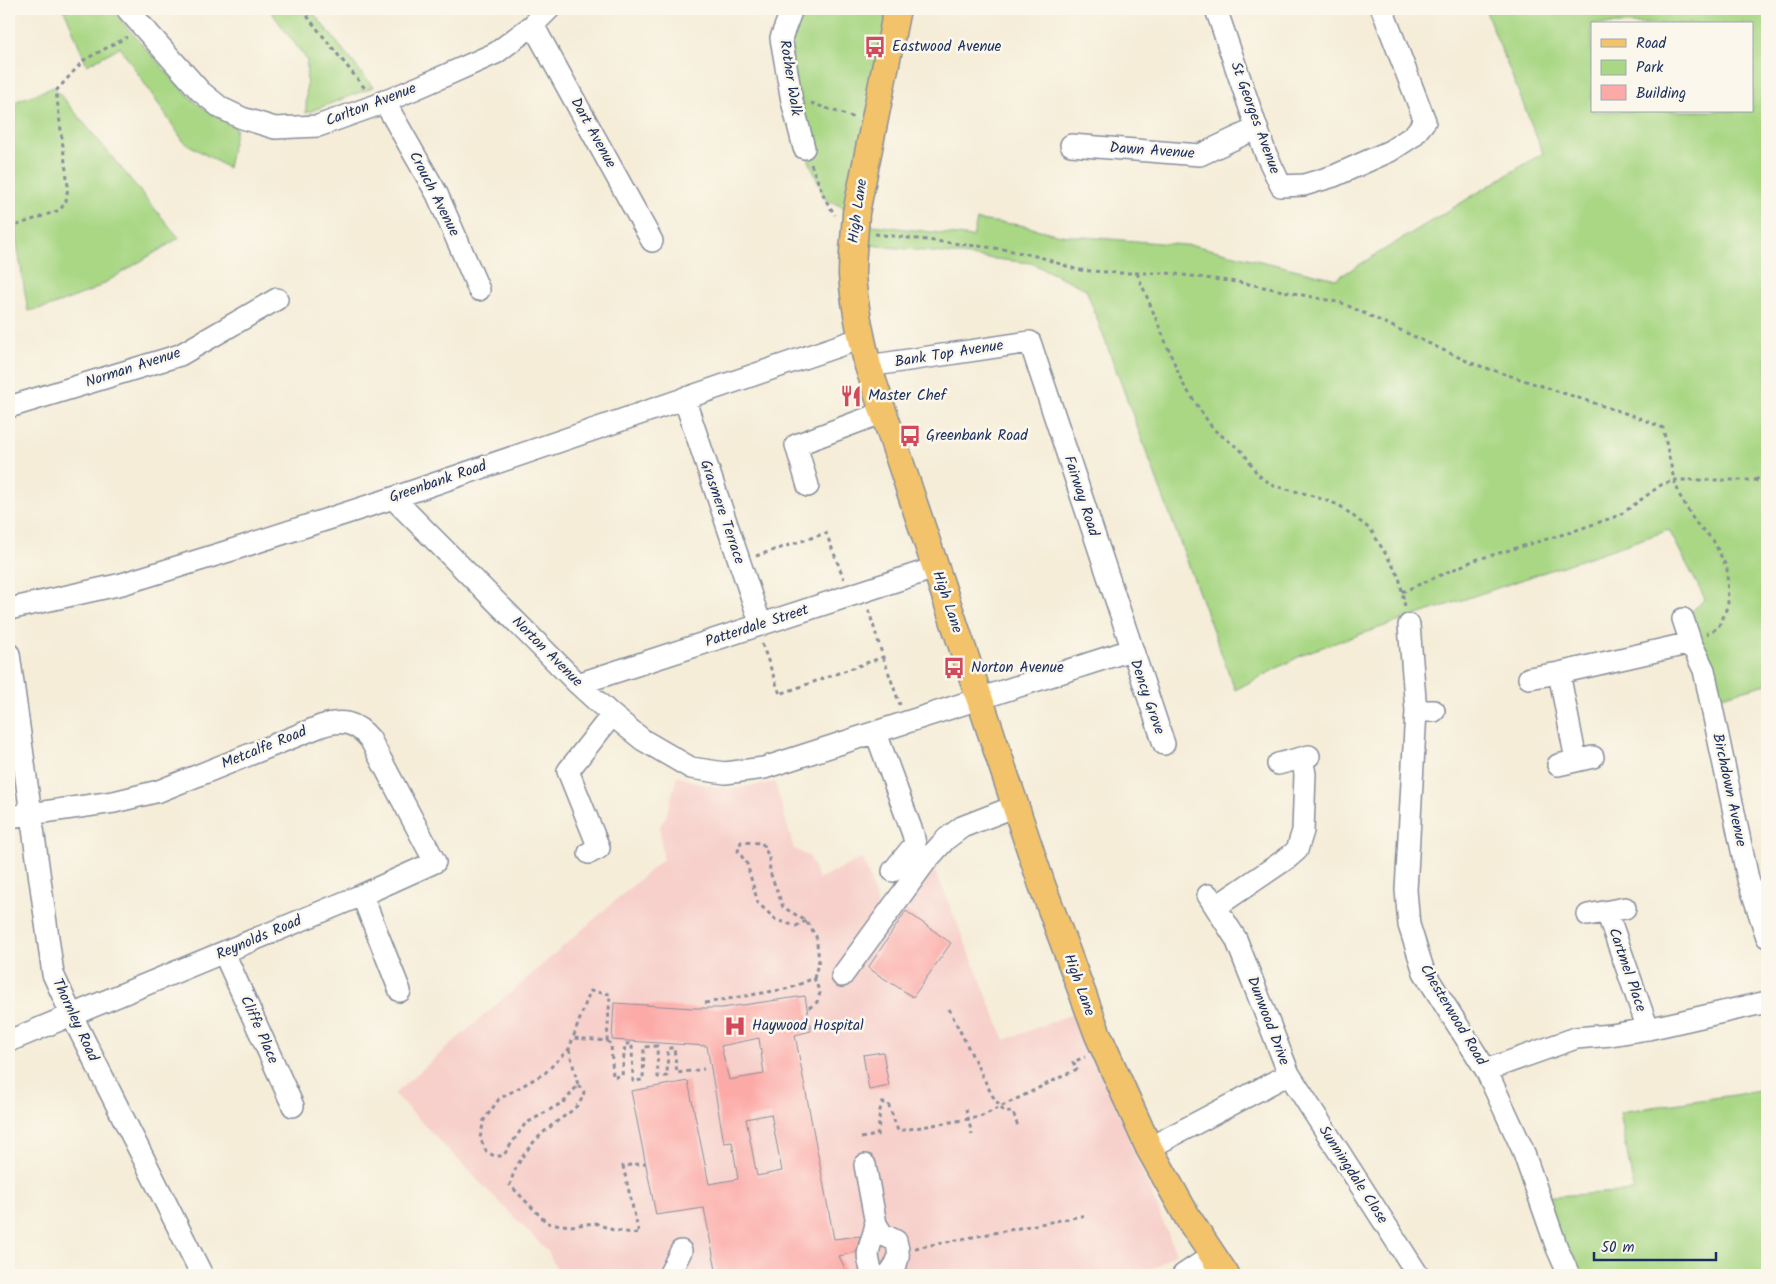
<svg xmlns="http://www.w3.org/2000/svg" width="1776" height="1284" font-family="Kalam,sans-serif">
  <rect width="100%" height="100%" fill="#fbf7ec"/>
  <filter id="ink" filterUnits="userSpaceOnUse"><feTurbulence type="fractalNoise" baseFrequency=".02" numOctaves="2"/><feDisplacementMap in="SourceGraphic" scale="10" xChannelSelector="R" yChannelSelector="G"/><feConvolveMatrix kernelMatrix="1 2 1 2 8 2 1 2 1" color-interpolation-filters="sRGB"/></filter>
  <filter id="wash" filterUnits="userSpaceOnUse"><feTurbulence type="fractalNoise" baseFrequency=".0096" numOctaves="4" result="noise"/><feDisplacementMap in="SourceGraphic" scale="20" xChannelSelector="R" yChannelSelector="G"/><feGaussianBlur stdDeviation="1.12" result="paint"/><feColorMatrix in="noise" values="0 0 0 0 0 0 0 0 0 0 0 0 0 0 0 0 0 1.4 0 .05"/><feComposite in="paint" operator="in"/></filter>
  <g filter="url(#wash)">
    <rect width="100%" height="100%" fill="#f5edd8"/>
    <path fill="#f7d0cb" d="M677,776L700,784L730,789L775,782L794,849L810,857L818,879L863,858L880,911L931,864L944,891L1005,1040L1077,1012L1176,1253L1144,1275H560L548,1252L394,1094L663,859L660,826L666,817Z"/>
    <path fill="#a9d784" stroke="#628371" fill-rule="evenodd" d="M64,9H111L162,67L197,104L236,128L228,168L184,142L120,47L87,65Z
      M269,9H310L373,87L306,113L307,60Z
      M792,9H897L856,213L825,199L804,148L792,101Z
      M1485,9H1767V684L1710,699L1683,619L1705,599L1669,530L1308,652L1235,690L1086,289L1031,263L853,243L856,223L973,237L977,220L1020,225L1060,235L1197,246L1336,279L1543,153ZM1592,24H1752V111H1592Z
      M54,87L179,238L93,290L51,306L28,311L9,193V104Z
      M1767,1090V1275H1569L1539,1197L1634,1191L1620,1112Z"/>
    <g id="blocks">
      <path fill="#fcaaa8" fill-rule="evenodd" d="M906,911L951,943L913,997L868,968Z
        M805,996L811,1031L795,1035L834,1239L860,1236L856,1252L839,1256L848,1275H735V1271L717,1275L704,1208L656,1215L631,1091L688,1081L709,1184L738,1179L732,1142L724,1143L707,1046L612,1040L614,1003L693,1008H722ZM759,1038L764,1074L729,1080L721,1046ZM771,1114L782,1171L757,1176L746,1119Z
        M883,1052L889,1086L869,1090L863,1055Z"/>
    </g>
  </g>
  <g filter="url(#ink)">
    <use href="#blocks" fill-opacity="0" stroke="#888e9b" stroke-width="1"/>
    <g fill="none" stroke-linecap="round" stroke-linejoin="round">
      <g stroke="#888e9b" stroke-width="24">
        <path id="minor" d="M127,9L200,91L221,108L242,118L275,128L318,126L377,105L426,84L496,53L533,25L549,9
          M792,9L781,38L792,101L804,148
          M1216,9L1265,152L1281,186L1304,185L1334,176L1390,151L1413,136L1425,121L1382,9
          M533,25L652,241
          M384,101L437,194L479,290
          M1071,145L1200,155L1257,128
          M868,366L1030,342L1164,744
          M684,398L761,625
          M9,407L180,355L277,299
          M808,486L796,445L884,412
          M393,498L578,684L612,715L643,740L691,768L725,773L764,768L1131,650
          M9,609L122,584L232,550L393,498L862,338
          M1683,619L1691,643L1704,670L1748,879L1767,937
          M1409,625L1416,711L1406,890L1409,925L1424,972L1486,1070L1522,1148L1557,1248L1569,1275
          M9,654L53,974L72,1016L202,1275
          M1559,673L1576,760
          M1529,678L1559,673L1691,643
          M578,684L935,568
          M1416,711H1434
          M876,733L913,834L915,844L893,871
          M1278,764L1309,756
          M1558,765L1593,757
          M9,817L114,802L159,791L321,726C342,719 356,722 370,739L435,862L362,895L9,1041
          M589,853L599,848L568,771L612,715
          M362,895L400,991
          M1217,906L1289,857L1297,850L1303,831L1305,774L1302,758
          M1607,912L1648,1029
          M1588,915L1625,908
          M224,953L293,1106
          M842,976L926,861L946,839L962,827L1016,806
          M1486,1070L1576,1038L1611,1035L1648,1029L1767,1002
          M1289,1074L1418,1275
          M1149,1148L1289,1074L1236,939L1208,895
          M865,1165L876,1224L882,1234L896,1241C901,1257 898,1263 888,1275
          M669,1275L681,1251
          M873,1275C863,1249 871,1249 876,1224
          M1183,1275L1213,1255"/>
      </g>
      <g stroke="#888e9b" stroke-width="29">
        <path id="major" d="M897,9L856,213C855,234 852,254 852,275C854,305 861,337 868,366L1042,885L1098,1035L1149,1148L1188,1218L1226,1275"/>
      </g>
      <path stroke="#888e9b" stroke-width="3" stroke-dasharray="4 4" stroke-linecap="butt" d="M303,9L310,20L367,91
        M811,103L855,118
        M811,164L825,199L835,215
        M9,228L60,210L66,201L68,186L56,91L84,60L127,37
        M875,234L1003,249L1040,257L1078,270L1120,273H1167L1244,283L1342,303L1471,363L1637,417L1663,428L1674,480L1680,496L1695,522L1713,540L1727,568L1728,605L1718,628L1706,634
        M1137,273L1183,384L1213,429L1243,452L1258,475L1274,486L1307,494L1339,505L1371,530L1399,576L1405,607
        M1755,480L1767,474
        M756,556L826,533L844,579
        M1402,592L1475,560L1571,532L1620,515L1661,485L1674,480H1755L1767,485
        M762,644L780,694L883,657L868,608
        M883,657L900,705
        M705,1003L791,988L814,978L819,960L816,936L806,921L783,907L770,872L769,857L762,843L741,842L738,851L747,864L758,903L776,920L796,926L806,921
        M809,1008L817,1002L820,993L814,978
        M949,1009L992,1095L1004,1112H1013L1018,1127
        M607,1041L611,1044L613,1077L622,1076L625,1044H632L633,1081L643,1080L644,1047L657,1046L658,1077L667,1076L668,1048H674L677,1073L704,1069
        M569,1049L578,1085L565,1101L525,1124L503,1156H494L486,1151L480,1138L484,1120L499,1099L545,1073L569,1049L590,991L610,994L607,1041L573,1038
        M578,1085L584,1092C581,1109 562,1116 550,1127C532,1141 515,1163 510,1185L547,1223L570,1226L595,1223L613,1230L639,1234L623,1166L646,1163
        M966,1109L972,1135
        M861,1138L877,1135C880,1124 878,1113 882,1103H888L898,1131L980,1117L1077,1069L1073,1062L1085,1057
        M915,1248L1087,1215"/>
      <use href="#minor" stroke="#fff" stroke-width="21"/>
      <use href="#major" stroke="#f2c36a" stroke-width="26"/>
    </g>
  </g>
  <defs>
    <g id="bus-bare" transform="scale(1.725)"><path d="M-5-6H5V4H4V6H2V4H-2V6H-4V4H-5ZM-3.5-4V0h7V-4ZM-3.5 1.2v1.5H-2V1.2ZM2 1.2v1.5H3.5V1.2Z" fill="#d1495b" stroke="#fbf7ec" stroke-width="2.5" paint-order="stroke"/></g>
    <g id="restaurant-bare" transform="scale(1.725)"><path d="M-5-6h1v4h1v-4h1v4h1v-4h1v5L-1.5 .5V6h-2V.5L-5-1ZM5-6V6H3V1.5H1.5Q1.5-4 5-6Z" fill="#d1495b" stroke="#fbf7ec" stroke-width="2.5" paint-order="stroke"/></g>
    <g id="hospital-bare" transform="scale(1.725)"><path d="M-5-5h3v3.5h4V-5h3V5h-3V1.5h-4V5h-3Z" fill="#d1495b" stroke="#fbf7ec" stroke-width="2.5" paint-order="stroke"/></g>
  </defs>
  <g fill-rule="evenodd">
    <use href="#bus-bare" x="875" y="47"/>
    <use href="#restaurant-bare" x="851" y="396"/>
    <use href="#bus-bare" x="910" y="436"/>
    <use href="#bus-bare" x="954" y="668"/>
    <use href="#hospital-bare" x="735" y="1026"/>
  </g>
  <g text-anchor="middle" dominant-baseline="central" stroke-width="5" stroke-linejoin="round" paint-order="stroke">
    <g font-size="15" fill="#1b2f5e" stroke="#fbf7ec" text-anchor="start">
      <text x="892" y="47">Eastwood Avenue</text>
      <text x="868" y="396">Master Chef</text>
      <text x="926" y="436">Greenbank Road</text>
      <text x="971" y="668">Norton Avenue</text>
      <text x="752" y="1026">Haywood Hospital</text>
    </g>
    <g font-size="15" fill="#1b2f5e" stroke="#fbf7ec">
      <text transform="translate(790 78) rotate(81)">Rother Walk</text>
      <text transform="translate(371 105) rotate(-21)">Carlton Avenue</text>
      <text transform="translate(1255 118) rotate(70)">St Georges Avenue</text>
      <text transform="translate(593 133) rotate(61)">Dart Avenue</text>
      <text transform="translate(1152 151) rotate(4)">Dawn Avenue</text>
      <text transform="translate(434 194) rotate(63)">Crouch Avenue</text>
      <text transform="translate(858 211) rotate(-82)">High Lane</text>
      <text transform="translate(949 354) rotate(-9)">Bank Top Avenue</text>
      <text transform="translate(133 368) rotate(-18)">Norman Avenue</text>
      <text transform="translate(438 482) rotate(-19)">Greenbank Road</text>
      <text transform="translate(1081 496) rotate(72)">Fairway Road</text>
      <text transform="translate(722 512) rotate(71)">Grasmere Terrace</text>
      <text transform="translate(947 602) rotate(71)">High Lane</text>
      <text transform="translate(757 626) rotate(-18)">Patterdale Street</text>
      <text transform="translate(547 652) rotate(45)">Norton Avenue</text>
      <text transform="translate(1147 697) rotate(71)">Dency Grove</text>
      <text transform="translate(264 748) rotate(-22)">Metcalfe Road</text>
      <text transform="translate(1729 790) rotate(78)">Birchdown Avenue</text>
      <text transform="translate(259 938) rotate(-23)">Reynolds Road</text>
      <text transform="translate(1627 970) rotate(71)">Cartmel Place</text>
      <text transform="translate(1079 985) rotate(70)">High Lane</text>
      <text transform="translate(1453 1015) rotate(59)">Chesterwood Road</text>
      <text transform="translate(75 1020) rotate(65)">Thornley Road</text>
      <text transform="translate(1268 1021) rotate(69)">Dunwood Drive</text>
      <text transform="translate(259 1030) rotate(66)">Cliffe Place</text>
      <text transform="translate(1353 1175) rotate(57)">Sunningdale Close</text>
    </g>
  </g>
  <rect width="1776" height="1284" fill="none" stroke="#fbf7ec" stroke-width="30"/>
  <rect x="1591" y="22" width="162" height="90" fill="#fbf7ec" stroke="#a1a7b3"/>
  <rect x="1601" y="39" width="25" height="8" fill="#f2c36a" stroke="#a1a7b3"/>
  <text x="1636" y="48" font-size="15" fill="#1b2f5e">Road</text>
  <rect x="1601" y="60" width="25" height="15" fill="#a9d784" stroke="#a1a7b3"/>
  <text x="1636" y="72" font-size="15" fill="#1b2f5e">Park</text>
  <rect x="1601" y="85" width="25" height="15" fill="#fcaaa8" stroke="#a1a7b3"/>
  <text x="1636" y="98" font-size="15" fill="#1b2f5e">Building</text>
  <path d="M1594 1252v8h122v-8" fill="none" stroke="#1b2f5e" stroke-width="2.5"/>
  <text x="1601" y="1252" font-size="15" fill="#1b2f5e" stroke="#fbf7ec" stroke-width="4" paint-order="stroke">50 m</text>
</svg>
